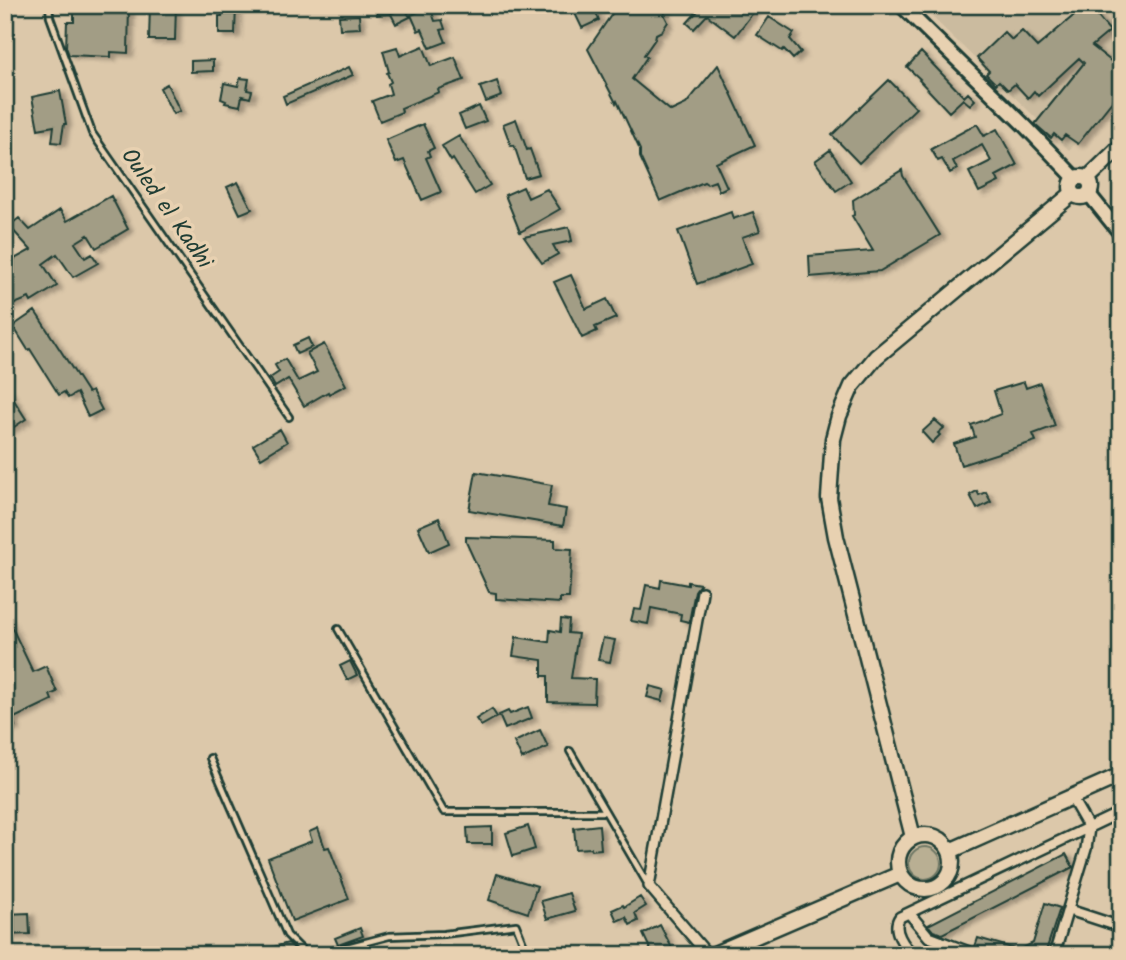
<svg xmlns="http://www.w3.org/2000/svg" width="1126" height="960" font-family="Kalam,sans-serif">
  <defs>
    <filter id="shadow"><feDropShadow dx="5" dy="3" stdDeviation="2" flood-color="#0004"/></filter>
  </defs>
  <rect width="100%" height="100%" fill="#dcc8aa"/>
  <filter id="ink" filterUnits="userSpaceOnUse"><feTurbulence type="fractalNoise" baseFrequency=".0143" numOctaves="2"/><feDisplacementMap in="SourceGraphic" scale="14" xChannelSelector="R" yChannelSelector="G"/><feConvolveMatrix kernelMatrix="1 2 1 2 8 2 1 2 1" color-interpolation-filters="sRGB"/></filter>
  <g filter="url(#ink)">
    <path fill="#cbbb9f" d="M920,5H1121V96L1069,150Z"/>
    <path fill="#b9af93" stroke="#6c7664" stroke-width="2" d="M909 863a16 16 0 1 1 32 0a16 16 0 1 1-32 0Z"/>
    <path fill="#a29d85" stroke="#1f3d34" stroke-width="2" filter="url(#shadow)" d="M74,5H129L128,53L111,52V57L69,55L66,47L67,22H74Z
      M150,5H176L175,40H149Z
      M222,5H236L235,34H219V16H222Z
      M376,5H390L391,14L404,7L410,17L396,24L391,14L377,15Z
      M571,5H593L599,20L582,28Z
      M618,5H670L664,14L668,22L662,31L656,34L655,39L644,55L647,57L632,79L671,111L686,104L718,65L755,145L716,163L727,187L719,191L715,181L707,184L704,182L660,201L640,157V150L617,101L616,103L588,49Z
      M703,5H759L735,36L707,15L694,29L687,23Z
      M1086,5H1100L1093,11L1110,31L1092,46L1121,69V90L1078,144L1065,135L1061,140L1054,134L1051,138L1035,124L1084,63L1079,58L1038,96L1034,91L1028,98L1015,84L1008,90L999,81L996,84L986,74L989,71L977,58L1004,32L1012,40L1022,31L1037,47Z
      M430,7L435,21L442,20L445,29L441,30L446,42L430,48L422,29L418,31L411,15Z
      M359,15L360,28L340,29L339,16Z
      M769,17L794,33L790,39L801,52L793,59L784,49L782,51L757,35Z
      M423,46L431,66L455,57L464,80L438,89L439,92L401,108L402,112L380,121L372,101L391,94L388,84L391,82L387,73L389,72L383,51L397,47L400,56Z
      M921,52L964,97L968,93L975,100L970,105L963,99L949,112L919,80L920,79L907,67Z
      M213,60V71L191,72V61Z
      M349,67L353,75L286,104L283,96Z
      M240,78L249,79L247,90L252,91L250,98L242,96L240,106L225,103L226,101L221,99L224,83L238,86Z
      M889,80L916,108L859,163L832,135Z
      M497,81L502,96L486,102L480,87Z
      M167,84L180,111L173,114L160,88Z
      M60,91L66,124H64L61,143L52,142L54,126L38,129L32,97Z
      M479,106L486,121L465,129L459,115Z
      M516,119L527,150L530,149L539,174L525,178L514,145L511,146L503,124Z
      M423,124L434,148L428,151L430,156L426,158L441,192L422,200L404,160L396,163L386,140Z
      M977,124L984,136L997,129L1017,165L996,176L999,182L979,192L969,172L991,161L982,145L953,161L957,169L950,173L942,159L938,161L931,149Z
      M459,136L490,185L475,194L453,159L451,161L442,146Z
      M830,150L851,181L836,191L815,161Z
      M902,170L903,176L940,235L880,271L810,277L809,256L873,251L852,216L854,215L853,200Z
      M238,182L252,209L240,214L227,187Z
      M523,187L528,198L547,189L560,209L520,232L505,195Z
      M111,196L128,229L96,248L88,235L75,243L85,258L92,254L98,263L73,277L57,254L43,264L57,286L31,302L29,298L5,308V264L31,250L9,226L19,218L30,230L60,210L67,221Z
      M731,212L733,219L753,212L760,231L742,237L752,264L697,284L678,231Z
      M569,227L572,241L553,245L558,254L542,263L524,237Z
      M571,275L586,309L607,299L616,318L595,327L597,331L582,338L554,282Z
      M35,311L88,393L92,391L102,410L88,417L77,393L68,398L64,392L59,395L30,349L28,350L13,326Z
      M308,338L312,347L297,354L293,345Z
      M324,344L346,385L329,394L328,392L304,406L288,379L275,387L270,378L279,372L275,365L285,359L298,381L317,372L307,353Z
      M1024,382L1026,388L1040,383L1055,426L1033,434L1036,441L961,465L954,444L975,437L971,425L1001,414L994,391Z
      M5,386L26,419L5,433Z
      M935,420L944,428L938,433L940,435L932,443L922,432Z
      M280,429L287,442L261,458L253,445Z
      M476,472L552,485L548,506L566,509L563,526L469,510Z
      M977,491L979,495L986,492L991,502L977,509L970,495Z
      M439,518L449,543L429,552L418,527Z
      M466,537L555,540V548L572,549L569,598H560V603L496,599V593L489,592L466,542Z
      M661,580L688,585V582L700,584L695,591L689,622L680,620L681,614L651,608L648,624L631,621L634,609L641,610L646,585L660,588Z
      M5,613L33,672L46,666L57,692L50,695L52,700L12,719L15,726L5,730Z
      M561,619L569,620L568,633L578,634L571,678L595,679L594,703L548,702V676H542V660L513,656L516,637L549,642L550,630L560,632Z
      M603,638L615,640L610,662L598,660Z
      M350,661L357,675L347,680L340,666Z
      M650,686L665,690L662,701L647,697Z
      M528,707L532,718L505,729L499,715L508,711L510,714Z
      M492,709L497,717L481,726L476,719Z
      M540,730L548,747L522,759L514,742Z
      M599,825L601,849L592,850L591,848L576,849L574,828Z
      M528,826L535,849L513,856L506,833Z
      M492,827V844H468L467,828Z
      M318,828L325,848L329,847L349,899L292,921L268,858L312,841L309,832Z
      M1066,854L1073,867L942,934L933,931L928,925Z
      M497,874L537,886L528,913L489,900Z
      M569,893L575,911L547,919L541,901Z
      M640,897L646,906L635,913L638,921L630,925L626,917L617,921L612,910L623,905L624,907Z
      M1045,903L1060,908L1046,951L1044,955H984L982,950L975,947L978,938L1019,950L1033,943Z
      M29,913L30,934L5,935V914Z
      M660,925L672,948L660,955H653L643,934Z
      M360,928L363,936L338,945L335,938Z
      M288,943L293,947L295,955H254V952Z"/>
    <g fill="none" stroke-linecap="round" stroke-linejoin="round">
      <g stroke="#1f3d34" stroke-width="10">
        <path id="lane" d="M49,5L50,17L92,133L289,417
          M338,629L444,812H605
          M570,751L647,883
          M210,758L287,935L307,955
          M317,955L389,936L444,934L516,925L528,955"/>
      </g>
      <g stroke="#1f3d34" stroke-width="14">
        <path id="street" d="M702,592L649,886L708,955
          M1069,910L1121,927
          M909,913L929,937L977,955
          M914,955C904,947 891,929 900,917L1121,812
          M1054,955L1086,849L1089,828L1071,797"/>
      </g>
      <g stroke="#1f3d34" stroke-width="18">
        <path id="secondary" d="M901,5L1025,126L1075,178
          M1088,193L1121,234"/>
      </g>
      <g stroke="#1f3d34" stroke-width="19">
        <path id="primary" d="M1071 187a10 10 0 1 1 20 0a10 10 0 1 1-20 0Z
          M1087,179L1121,146
          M898 862a27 27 0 1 1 54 0a27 27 0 1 1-54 0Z
          M913,837L836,537L829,498L833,439L839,416L852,386L876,357L1073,193
          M950,851L1121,775
          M712,955L900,874"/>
      </g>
      <use href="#lane" stroke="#e8d1b1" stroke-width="4.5"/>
      <use href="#street" stroke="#e8d1b1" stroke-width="9"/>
      <use href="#secondary" stroke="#e8d1b1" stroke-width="12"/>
      <use href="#primary" stroke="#e8d1b1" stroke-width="14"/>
    </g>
  </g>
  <g text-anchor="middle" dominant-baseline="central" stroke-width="7" stroke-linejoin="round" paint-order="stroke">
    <g font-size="23" fill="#1f3d34" stroke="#e8d1b1">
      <text transform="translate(166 209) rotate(55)">Ouled el Kadhi</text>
    </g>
  </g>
  <rect width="1126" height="960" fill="none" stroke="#e8d1b1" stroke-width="28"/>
  <rect x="14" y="14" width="1098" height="932" fill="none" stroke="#1f3d34" stroke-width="2.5" filter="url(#ink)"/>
</svg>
